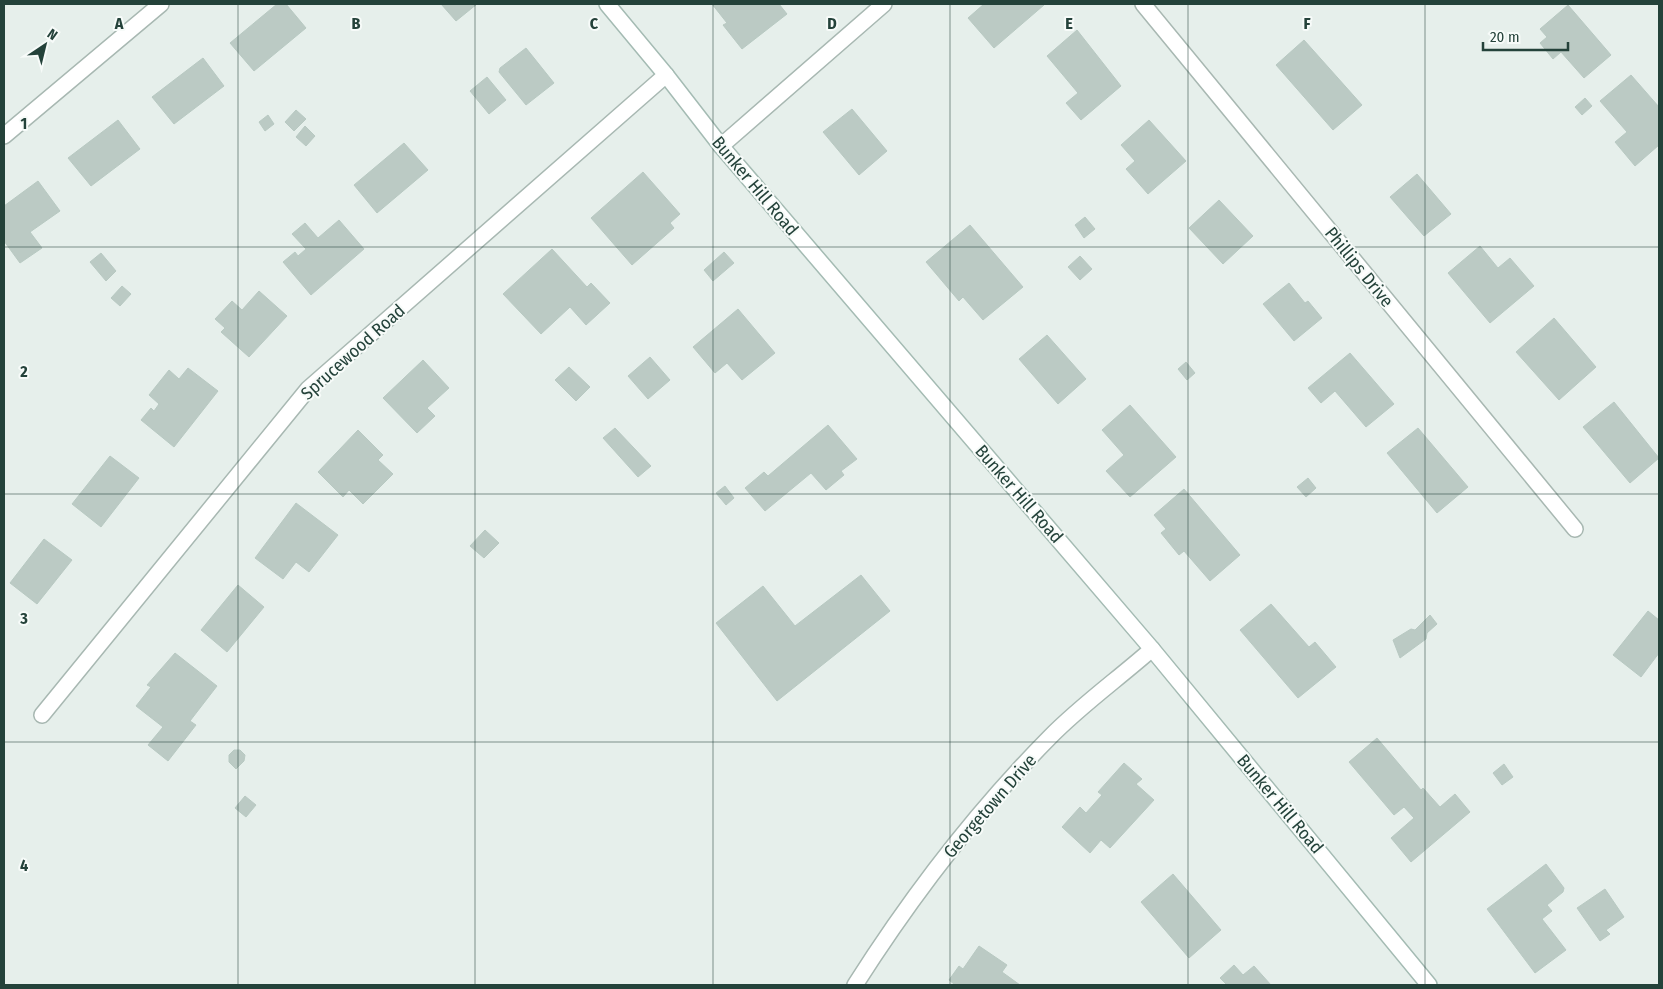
<svg xmlns="http://www.w3.org/2000/svg" width="1663" height="989" font-family="'Fira Sans Condensed',sans-serif">
  <rect width="100%" height="100%" fill="#e6efeb"/>
  <path fill="#bbcac4" stroke="#b8c9c2" d="M277,4H286L306,28L254,71L230,43Z
    M441,4H477L456,21Z
    M712,4H779L787,14L742,49L723,25L727,23Z
    M984,4H1044V5L994,48L968,18Z
    M1568,5L1611,55L1584,78L1561,52L1553,59L1540,43L1547,37L1540,29Z
    M1077,30L1121,86L1081,120L1066,103L1078,93L1047,56Z
    M1304,40L1362,105L1333,130L1276,65Z
    M526,48L554,83L526,105L499,72L500,68Z
    M203,58L224,86L174,124L152,97Z
    M1631,75L1659,107V145L1635,166L1615,142L1627,132L1600,101Z
    M487,77L506,100L489,114L470,91Z
    M1585,98L1592,106L1582,115L1575,107Z
    M852,109L887,151L859,175L823,132Z
    M296,110L306,119L294,131L285,122Z
    M268,115L274,124L265,131L259,122Z
    M118,120L140,149L91,186L68,158Z
    M1149,120L1186,161L1148,194L1126,169L1135,161L1121,145Z
    M305,126L315,136L306,146L296,137Z
    M404,143L428,170L377,213L354,185Z
    M643,172L680,214L670,223L674,228L632,265L591,218Z
    M1417,174L1451,214L1424,236L1390,197Z
    M38,181L60,211L30,232L42,248L20,263L4,241V206Z
    M1219,200L1253,236L1223,264L1189,228Z
    M1085,217L1095,229L1084,238L1075,225Z
    M339,220L364,249L311,295L283,262L295,252L298,256L306,249L292,234L305,223L318,238Z
    M970,225L1023,287L983,320L963,297L959,301L926,262Z
    M1480,246L1498,268L1510,258L1534,286L1490,323L1448,273Z
    M552,249L587,287L591,283L610,303L586,325L570,307L541,334L503,294Z
    M724,252L734,263L713,281L704,270Z
    M101,253L116,271L106,281L90,262Z
    M1080,256L1092,269L1080,280L1068,267Z
    M1289,283L1305,303L1308,301L1322,318L1294,341L1263,304Z
    M122,286L131,294L120,306L111,298Z
    M259,291L287,316L249,357L221,332L225,328L215,319L232,301L242,310Z
    M738,309L775,353L742,380L727,363L715,373L693,347Z
    M1554,318L1596,367L1559,400L1516,352Z
    M1047,335L1086,379L1058,404L1019,359Z
    M1350,353L1394,404L1366,427L1335,391L1321,403L1308,388Z
    M650,357L670,380L648,399L628,376Z
    M423,360L449,388L427,408L435,416L417,433L383,398Z
    M1186,362L1195,373L1187,380L1178,369Z
    M569,367L590,387L576,401L555,380Z
    M188,368L218,391L174,447L141,420L151,408L154,411L159,404L149,395L169,370L179,379Z
    M1614,402L1659,458L1630,483L1583,427Z
    M1130,405L1176,457L1130,497L1106,471L1124,455L1102,430Z
    M828,425L857,459L841,471L844,475L826,490L811,473L765,511L745,488L764,472L768,476Z
    M615,428L651,466L638,477L603,438Z
    M1418,428L1468,487L1437,513L1387,453Z
    M358,430L383,455L378,460L393,474L363,504L349,490L343,497L318,472Z
    M110,456L139,478L101,527L72,504Z
    M1308,478L1316,488L1306,497L1297,487Z
    M725,486L734,498L726,505L716,493Z
    M1184,489L1240,555L1210,581L1184,551L1179,555L1161,533L1166,529L1154,515Z
    M296,503L338,535L309,572L296,562L283,579L255,558Z
    M485,530L499,543L484,558L470,546Z
    M44,539L72,560L37,604L10,583Z
    M861,575L890,611L777,701L716,623L763,586L795,626Z
    M238,585L264,607L227,652L201,630Z
    M1271,604L1309,647L1315,642L1336,667L1298,698L1240,630Z
    M1648,611L1659,620V653L1641,677L1613,655Z
    M1430,615L1437,624L1427,633L1426,639L1400,658L1393,640L1411,629L1415,630Z
    M175,653L217,686L190,721L196,725L168,761L148,745L163,727L136,706L151,687L147,685Z
    M1377,738L1421,790L1423,788L1440,807L1455,794L1470,812L1411,862L1391,838L1414,818L1404,807L1394,815L1349,762Z
    M234,750H240L245,755L244,761L236,769L229,762V755Z
    M1124,763L1142,779L1136,784L1154,800L1110,848L1101,840L1090,853L1062,827L1080,807L1086,813L1102,795L1098,792Z
    M1504,764L1513,777L1502,785L1493,773Z
    M245,796L256,805L246,817L235,808Z
    M1546,864L1564,888L1563,892L1547,905L1552,911L1542,919L1566,950L1535,973L1487,909Z
    M1173,874L1221,930L1189,958L1141,902Z
    M1605,889L1624,917L1606,930L1610,934L1600,941L1577,908Z
    M979,946L1007,965L1002,972L1020,985H953L954,984L949,980L959,966L963,969Z
    M1234,965L1243,975L1254,966L1271,985H1227L1220,978Z"/>
  <g fill="none" stroke-linecap="round" stroke-linejoin="round">
    <g stroke="#a8b8b2" stroke-width="18">
      <path id="street" d="M1143,4L1575,529
        M4,136L161,4
        M721,146L884,4
        M42,715L308,389L666,75
        M855,985C911,897 975,813 1049,738C1080,706 1118,679 1152,649"/>
    </g>
    <g stroke="#a4bbb3" stroke-width="18">
      <path id="secondary" d="M607,4L666,75L721,146L1152,649L1429,985"/>
    </g>
    <use href="#street" stroke="#fff" stroke-width="15"/>
    <use href="#secondary" stroke="#fff" stroke-width="15"/>
  </g>
  <path fill="none" stroke="#24423a" stroke-width="1" stroke-opacity="0.55" d="M238,4V985M475,4V985M713,4V985M950,4V985M1188,4V985M1425,4V985M4,247H1659M4,494H1659M4,742H1659"/>
  <g text-anchor="middle" dominant-baseline="central" stroke-width="4" stroke-linejoin="round" paint-order="stroke">
    <g font-size="18" fill="#24423a" stroke="#f7fbf9">
      <text transform="translate(755 186) rotate(50)">Bunker Hill Road</text>
      <text transform="translate(1359 267) rotate(51)">Phillips Drive</text>
      <text transform="translate(353 352) rotate(-42)">Sprucewood Road</text>
      <text transform="translate(1019 494) rotate(49)">Bunker Hill Road</text>
      <text transform="translate(1280 804) rotate(50)">Bunker Hill Road</text>
      <text transform="translate(990 806) rotate(-49)">Georgetown Drive</text>
    </g>
  </g>
  <g font-size="16" text-anchor="middle" font-weight="bold" fill="#24423a" stroke="#f7fbf9" stroke-width="4" stroke-linejoin="round" paint-order="stroke">
    <text x="119" y="29">A</text>
    <text x="356" y="29">B</text>
    <text x="594" y="29">C</text>
    <text x="832" y="29">D</text>
    <text x="1069" y="29">E</text>
    <text x="1307" y="29">F</text>
    <text x="24" y="129">1</text>
    <text x="24" y="377">2</text>
    <text x="24" y="624">3</text>
    <text x="24" y="871">4</text>
  </g>
  <rect width="1663" height="989" fill="none" stroke="#24423a" stroke-width="10"/>
  <g transform="translate(45 45) rotate(35)" stroke="#f7fbf9" stroke-width="4" paint-order="stroke">
  <path d="M0-4L9 19L0 12L-9 19Z" fill="#24423a"/>
  <text y="-8" font-size="14" font-weight="bold" text-anchor="middle" fill="#24423a">N</text>
  </g>
  <path d="M1483 42v8h85v-8" fill="none" stroke="#24423a" stroke-width="2.5"/>
  <text x="1490" y="42" font-size="15" fill="#24423a" stroke="#f7fbf9" stroke-width="4" paint-order="stroke">20 m</text>
</svg>
